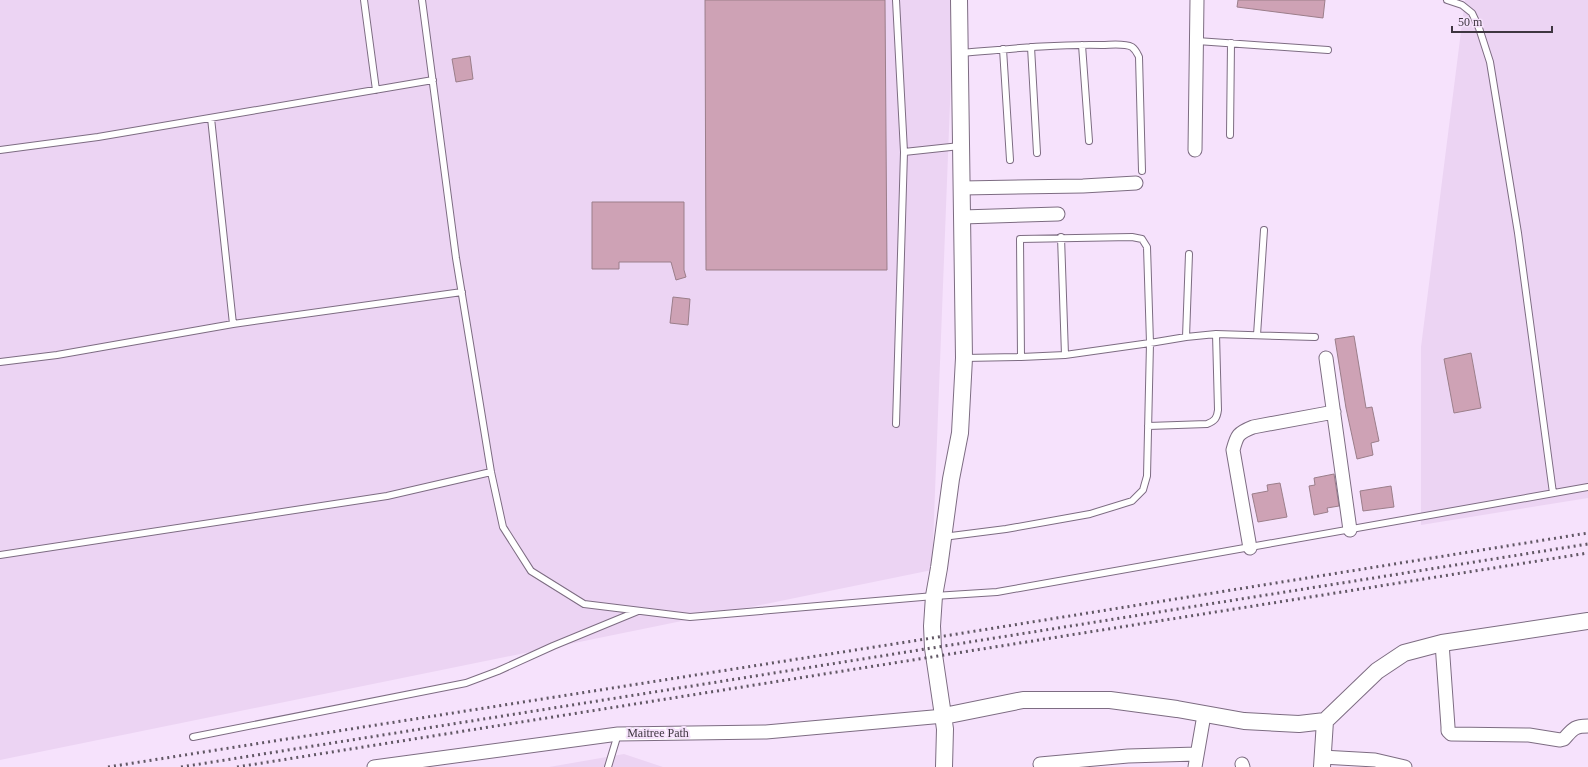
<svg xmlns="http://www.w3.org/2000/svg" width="1588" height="767" font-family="'Times New Roman',serif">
  <rect width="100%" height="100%" fill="#f6e2fc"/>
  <path fill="#ecd4f3" d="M0,0H954L932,570L0,760Z
    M1465,0H1588V498L1421,525V347Z
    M624,754L663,767H549Z"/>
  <path fill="#cea2b5" stroke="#9b7e8a" d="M705,0H885L887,270H706Z
    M1238,0H1325L1323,18L1237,7Z
    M470,56L473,79L456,82L452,59Z
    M592,202H684V270L686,277L676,280L671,262H619V269H592Z
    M673,297L690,299L688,325L670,323Z
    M1354,336L1366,408L1372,407L1379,441L1371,443L1373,455L1357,459L1346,408L1335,339Z
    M1471,353L1481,408L1454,413L1444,359Z
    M1334,474L1339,506L1327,508L1328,512L1314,515L1309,486L1315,485L1314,478Z
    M1280,483L1287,517L1258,522L1252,494L1268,491L1267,485Z
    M1391,486L1394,507L1363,511L1360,491Z"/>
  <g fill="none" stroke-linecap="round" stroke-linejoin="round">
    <g stroke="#7d6c82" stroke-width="8">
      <path id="service" d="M364,0L376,90
        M422,0L456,258L491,472L503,527L531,571L584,604L690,617L934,596L997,592L1588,487
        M1447,0L1462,5L1472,13L1479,28L1490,62L1518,233L1553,493
        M1197,41L1328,50
        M1082,45L1089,141
        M1031,47L1037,153
        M1003,49L1010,160
        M961,53C1008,49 1055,44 1102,45C1111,45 1124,43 1132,47C1136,50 1137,53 1139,57L1142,171
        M1230,135L1231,43
        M0,150L98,137L433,80
        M904,152L960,146
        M1061,237L1065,355
        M233,324L462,292
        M1257,335L1264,230
        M1186,337L1189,254
        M964,358L1021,357L1065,355L1150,343L1186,337L1216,334L1315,337
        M0,362L57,355L233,324L211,118
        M896,424L904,152L896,0
        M1148,426L1207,424C1215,421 1217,418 1218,410L1216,334
        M943,537L1006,529L1090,514L1132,501L1143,490L1147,476L1150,343L1147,247L1142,239L1132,237L1020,239L1021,357
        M0,555L387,496L491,472
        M193,737L466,683L498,671L553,646L638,611
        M608,767L618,734"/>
    </g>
    <g stroke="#7d6c82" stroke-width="15">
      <path id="minor" d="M1195,150L1197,0
        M962,188L1083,186L1136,183
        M962,217L1058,214
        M1326,358L1350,530
        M1250,548L1233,450C1237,435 1238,433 1253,427L1334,412
        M1442,643L1448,727V731L1451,734L1529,735L1560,740L1564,739C1573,729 1574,726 1588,726
        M1322,757L1375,760L1405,767
        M1040,764L1128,756L1197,754
        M1242,764L1243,767
        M374,767L618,734L766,732L944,716
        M1195,767L1204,715"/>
    </g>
    <g stroke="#7d6c82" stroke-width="18">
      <path id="tertiary" d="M944,716L1023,700H1110L1177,709L1244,721L1299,724L1325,721L1377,671L1404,653L1442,643L1588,621
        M944,767L945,729L933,648L932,626L934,596L939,568L951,479L960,433L964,358L959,0
        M1322,767L1325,721"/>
    </g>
    <use href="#service" stroke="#fff" stroke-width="6"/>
    <use href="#minor" stroke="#fff" stroke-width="13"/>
    <use href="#tertiary" stroke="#fff" stroke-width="16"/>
    <path stroke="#615764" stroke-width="3" stroke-dasharray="2 4" stroke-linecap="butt" d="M108,767L932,638L1588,533
      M181,767L1588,544
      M237,767L1588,553"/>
  </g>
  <g text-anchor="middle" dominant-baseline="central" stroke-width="4" stroke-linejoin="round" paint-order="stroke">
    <g font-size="12" fill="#3e3640" stroke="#f6e2fc">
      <text x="658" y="733">Maitree Path</text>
    </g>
  </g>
  <path d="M1452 26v6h100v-6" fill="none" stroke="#3e3640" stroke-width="2"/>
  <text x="1458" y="26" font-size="12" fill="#3e3640" stroke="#f6e2fc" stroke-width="3" paint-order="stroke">50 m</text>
</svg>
